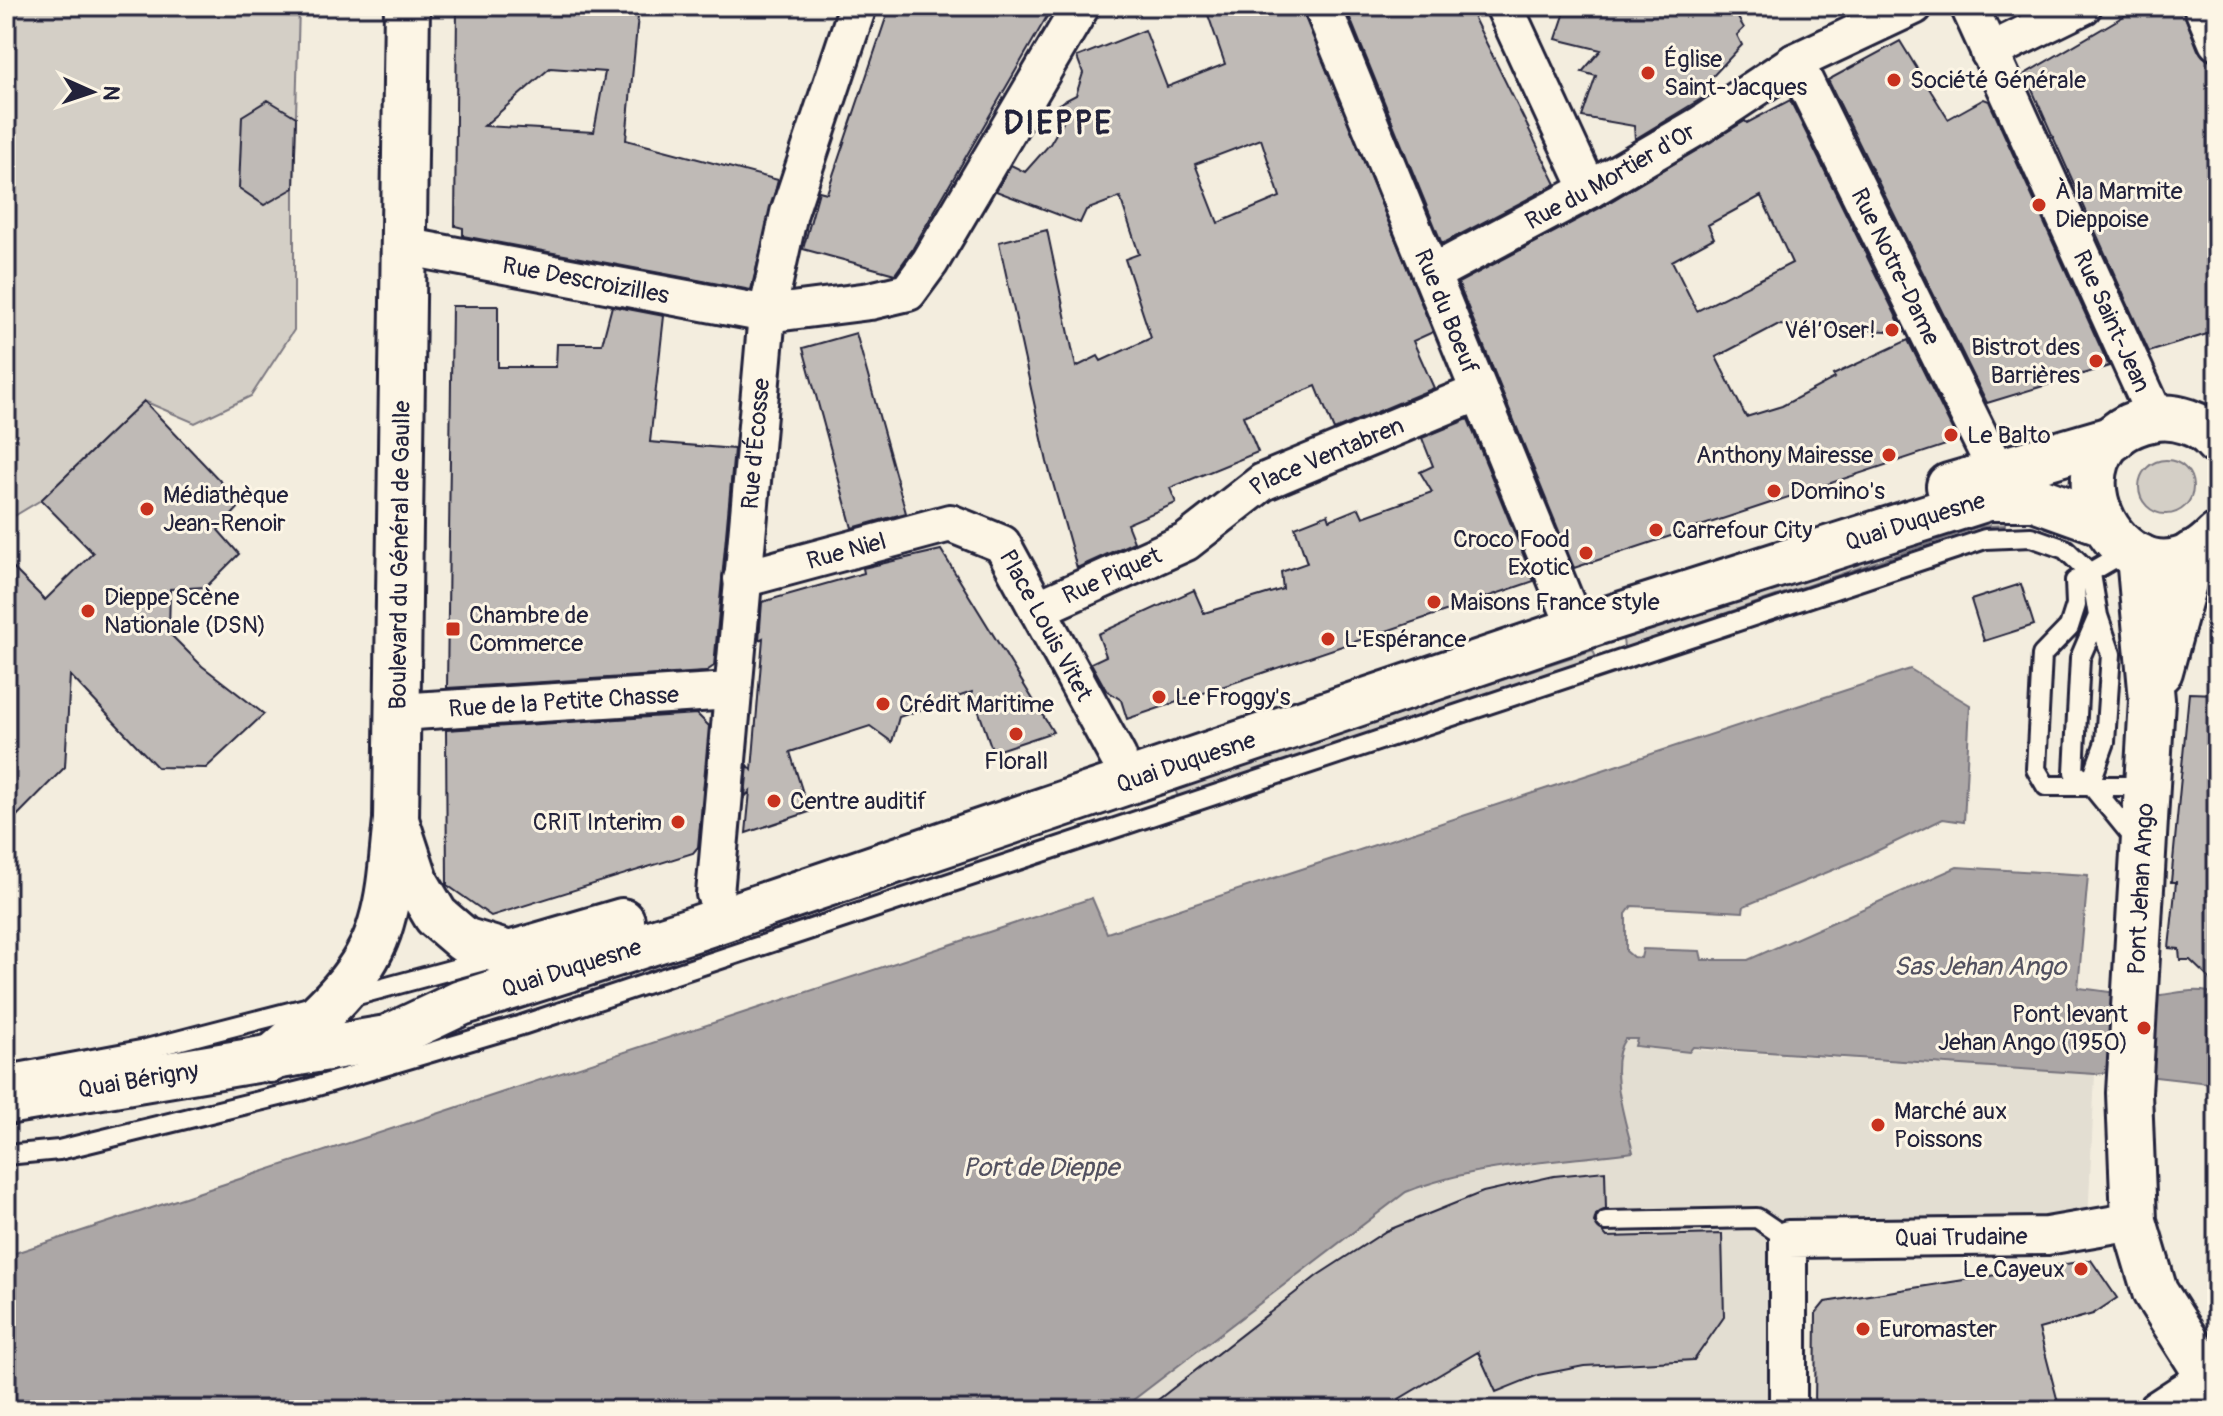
<svg xmlns="http://www.w3.org/2000/svg" width="2223" height="1416" font-family="Pangolin,sans-serif">
  <rect width="100%" height="100%" fill="#f3edde"/>
  <filter id="ink" filterUnits="userSpaceOnUse"><feTurbulence type="fractalNoise" baseFrequency=".0125" numOctaves="2"/><feDisplacementMap in="SourceGraphic" scale="16" xChannelSelector="R" yChannelSelector="G"/><feConvolveMatrix kernelMatrix="1 2 1 2 8 2 1 2 1" color-interpolation-filters="sRGB"/></filter>
  <g filter="url(#ink)">
    <path fill="#e3ded2" d="M1625,1039H1637L1635,1046L2095,1074L2087,1242L1783,1250L1782,1410H1120L1406,1192L1432,1182L1499,1169L1633,1152L1617,1083L1619,1046Z"/>
    <path fill="#d4cfc6" stroke="#7b7880" stroke-width="2" d="M6,6H299L294,188V330L251,396L195,423L144,401L41,500L6,521Z
      M2139 487a27 27 0 1 1 54 0a27 27 0 1 1-54 0Z
      M2004,515L2005,525L1978,527L1624,648L1623,639L1977,520Z
      M1593,650L1596,658L1178,797L1175,789Z"/>
    <path fill="#aca7a6" stroke="#75727b" stroke-width="2" d="M1910,669L1970,705L1964,822L1943,819L1860,859L1744,906L1743,912L1632,906L1626,914V951L1633,957L1641,958L1643,949L1700,951L1702,960H1748L1957,867L2088,875L2078,988C2104,990 2135,998 2161,995C2178,993 2202,986 2217,996V1084L2111,1072L2095,1074L1693,1047L1689,1052L1635,1046L1637,1039H1625C1606,1065 1626,1123 1633,1152C1558,1162 1476,1164 1406,1192L1120,1410H6V1256L1092,898L1107,933Z"/>
    <path fill="#bfbab6" stroke="#22223b" stroke-width="2" fill-rule="evenodd" d="M457,6H639L626,140L778,180L751,290L463,236V228L455,226ZM550,68L605,72L594,132L484,126Z
      M890,6H1053L912,250L895,274L803,249L819,191L827,193Z
      M1205,6H1301L1433,332L1413,341L1434,388L1334,430L1316,386L1243,416L1258,452L1170,488L1176,503L1127,524L1134,542L1077,568L1047,462L999,242L1047,230L1076,367L1098,356L1101,361L1151,338L1125,259L1139,254L1120,197L1086,210L1080,223L996,191L1011,165L1025,172L1050,144L1064,120L1057,105L1076,95L1083,73L1077,57L1145,30L1167,87L1225,64ZM1261,139L1280,197L1218,223L1195,164Z
      M1345,6H1468L1556,184L1442,244Z
      M1567,6H1731L1744,28L1737,35L1742,45L1711,78L1719,88L1635,139L1634,126L1582,117L1596,76L1582,72L1601,50L1556,39Z
      M2141,6H2181L2198,50L2213,62L2217,73V331L2149,352L2025,74Z
      M1900,41L1948,119L1984,99L1989,101L2109,366L1987,403L1828,80Z
      M268,100L296,117L294,188L264,205L239,188L242,116Z
      M1790,100L1904,332L1777,325L1716,357L1746,417L1782,406L1835,378L1833,375L1908,340L1958,441L1574,568L1458,283L1600,208L1745,121L1747,123ZM1761,196L1792,263L1697,311L1672,261L1714,238L1708,225Z
      M452,306H498V367H556L557,344H602L612,306L664,316L650,442L734,449L714,666L705,672L447,688Z
      M856,333L906,513L852,528L803,348Z
      M144,401L242,504L218,530L239,554L206,587L170,589L169,633L202,666L264,714L206,768L157,767L70,675L65,767L6,827V561L45,600L93,553L41,500Z
      M1468,419L1534,581L1127,719L1121,700L1106,690L1091,663L1106,656L1098,634L1194,590L1204,613L1283,589L1281,572L1307,563L1295,527L1328,514L1330,520L1359,508L1363,517L1432,492L1420,472L1433,466L1422,438Z
      M941,550L1053,732L993,752L972,692L899,717L892,742L870,726L790,752L809,812L746,833L750,791L745,797L748,765L752,770L763,638L759,640L762,602L864,573L863,568Z
      M2021,584L2034,625L1984,641L1971,600Z
      M2189,693L2217,694V986L2190,960H2180L2179,949L2169,948L2176,882H2171Z
      M697,714L709,726L698,847L693,853L491,916L447,885L446,730Z
      M1605,1171L1606,1209L1596,1215L1594,1222L1607,1237L1722,1234L1724,1317L1694,1360L1584,1366L1538,1375L1496,1392L1478,1352L1399,1399L1408,1410H1145L1318,1275L1386,1231L1483,1192L1554,1176Z
      M2091,1260L2117,1298L2093,1314L2039,1329L2060,1410H1815L1816,1313L1825,1302Z"/>
    <g fill="none" stroke-linecap="round" stroke-linejoin="round">
      <g stroke="#22223b" stroke-width="24">
        <path id="lane" d="M2127,551L2075,581L2076,605L2069,627L2042,655L2036,769L2046,786H2147
          M2090,784L2074,772L2080,658L2098,616
          M350,997L491,959
          M6,1075L146,1049L313,1006
          M6,1155L59,1150L304,1090L522,1025L1985,539L2031,537L2065,549L2091,574L2098,616L2111,654L2105,742L2090,784L2138,843
          M1606,1221L1757,1218L1788,1239"/>
      </g>
      <g stroke="#22223b" stroke-width="42">
        <g id="street">
          <path id="s1" d="M1322,6L1571,616"/>
          <path d="M1504,6L1589,190"/>
          <path id="s2" d="M1969,6L2156,418"/>
          <path d="M2202,6L2217,42"/>
          <path d="M1989,52L2083,6"/>
          <path id="s3" d="M1795,62L1996,470"/>
          <path id="s4" d="M403,246L767,314L870,301L908,292L930,262L1081,6"/>
          <path id="s5" d="M1431,274L1589,190L1702,124L1795,62L1914,6"/>
          <path id="s6" d="M742,579L950,523L1002,544L1118,757"/>
          <path id="s7" d="M1037,609L1186,542L1263,482L1479,392"/>
          <path id="s8" d="M398,712L731,691"/>
          <path id="s9" d="M715,894L767,314L789,213L858,6"/>
          <path id="s10" d="M1788,1410V1239L2047,1236L2134,1221"/>
          <path d="M2156,1410L2208,1376"/>
        </g>
      </g>
      <g stroke="#22223b" stroke-width="50">
        <g id="secondary">
          <path d="M2217,442C2202,423 2174,414 2151,419C2029,445 2126,630 2217,536"/>
          <path d="M1949,486L2114,438"/>
          <path d="M2139,556L2152,700L2129,1093L2134,1221L2155,1292L2217,1390"/>
          <path d="M2160,671L2192,554"/>
          <path d="M396,820L417,884L436,916L464,940L509,954L622,921"/>
          <path id="s11" d="M270,1060C313,1021 365,981 381,923C391,890 392,854 396,820L407,6"/>
          <path id="s12" d="M6,1102L387,1038L461,1003L697,928L1598,622L1988,498H2034L2101,522"/>
        </g>
      </g>
      <use href="#lane" stroke="#fcf5e5" stroke-width="18"/>
      <use href="#street" stroke="#fcf5e5" stroke-width="36"/>
      <use href="#secondary" stroke="#fcf5e5" stroke-width="44"/>
    </g>
  </g>
  <g fill="#c8321e" stroke="#fcf5e5" stroke-width="3">
    <circle cx="1648" cy="73" r="8"/>
    <circle cx="1894" cy="80" r="8"/>
    <circle cx="2039" cy="205" r="8"/>
    <circle cx="1892" cy="330" r="8"/>
    <circle cx="2096" cy="361" r="8"/>
    <circle cx="1951" cy="435" r="8"/>
    <circle cx="1889" cy="455" r="8"/>
    <circle cx="1774" cy="491" r="8"/>
    <circle cx="147" cy="509" r="8"/>
    <circle cx="1656" cy="530" r="8"/>
    <circle cx="1586" cy="553" r="8"/>
    <circle cx="1434" cy="602" r="8"/>
    <circle cx="88" cy="611" r="8"/>
    <rect x="445" y="621" width="16" height="16" rx="4"/>
    <circle cx="1328" cy="639" r="8"/>
    <circle cx="1159" cy="697" r="8"/>
    <circle cx="883" cy="704" r="8"/>
    <circle cx="1016" cy="734" r="8"/>
    <circle cx="774" cy="801" r="8"/>
    <circle cx="678" cy="822" r="8"/>
    <circle cx="2144" cy="1028" r="8"/>
    <circle cx="1878" cy="1125" r="8"/>
    <circle cx="2081" cy="1269" r="8"/>
    <circle cx="1863" cy="1329" r="8"/>
  </g>
  <g text-anchor="middle" dominant-baseline="central" stroke-width="6" stroke-linejoin="round" paint-order="stroke">
    <g font-size="24" fill="#22223b" stroke="#fcf5e5" text-anchor="start">
      <text x="1664" y="59">Église<tspan x="1664" dy="28">Saint-Jacques</tspan></text>
      <text x="1910" y="80">Société Générale</text>
      <text x="2055" y="191">À la Marmite<tspan x="2055" dy="28">Dieppoise</tspan></text>
      <text x="1876" y="330" text-anchor="end">Vél’Oser!</text>
      <text x="2080" y="347" text-anchor="end">Bistrot des<tspan x="2080" dy="28">Barrières</tspan></text>
      <text x="1967" y="435">Le Balto</text>
      <text x="1873" y="455" text-anchor="end">Anthony Mairesse</text>
      <text x="1790" y="491">Domino's</text>
      <text x="163" y="495">Médiathèque<tspan x="163" dy="28">Jean-Renoir</tspan></text>
      <text x="1672" y="530">Carrefour City</text>
      <text x="1570" y="539" text-anchor="end">Croco Food<tspan x="1570" dy="28">Exotic</tspan></text>
      <text x="104" y="597">Dieppe Scène<tspan x="104" dy="28">Nationale (DSN)</tspan></text>
      <text x="1450" y="602">Maisons France style</text>
      <text x="469" y="615">Chambre de<tspan x="469" dy="28">Commerce</tspan></text>
      <text x="1344" y="639">L'Espérance</text>
      <text x="1175" y="697">Le Froggy's</text>
      <text x="899" y="704">Crédit Maritime</text>
      <text x="1016" y="761" text-anchor="middle">Florall</text>
      <text x="790" y="801">Centre auditif</text>
      <text x="662" y="822" text-anchor="end">CRIT Interim</text>
      <text x="2128" y="1014" text-anchor="end">Pont levant<tspan x="2128" dy="28">Jehan Ango (1950)</tspan></text>
      <text x="1894" y="1111">Marché aux<tspan x="1894" dy="28">Poissons</tspan></text>
      <text x="2065" y="1269" text-anchor="end">Le Cayeux</text>
      <text x="1879" y="1329">Euromaster</text>
    </g>
    <g font-size="24" fill="#22223b" stroke="#fcf5e5">
      <text stroke="none"><textPath href="#s5" startOffset="204">Rue du Mortier d'Or</textPath></text>
      <text stroke="none"><textPath href="#s3" startOffset="228">Rue Notre-Dame</textPath></text>
      <text stroke="none"><textPath href="#s4" startOffset="186">Rue Descroizilles</textPath></text>
      <text stroke="none"><textPath href="#s1" startOffset="330">Rue du Boeuf</textPath></text>
      <text stroke="none"><textPath href="#s2" startOffset="346">Rue Saint-Jean</textPath></text>
      <text stroke="none"><textPath href="#s9" startOffset="452">Rue d'Écosse</textPath></text>
      <text stroke="none"><textPath href="#s7" startOffset="330">Place Ventabren</textPath></text>
      <text stroke="none"><textPath href="#s12" startOffset="2000">Quai Duquesne</textPath></text>
      <text stroke="none"><textPath href="#s6" startOffset="108">Rue Niel</textPath></text>
      <text stroke="none"><textPath href="#s11" startOffset="548">Boulevard du Général de Gaulle</textPath></text>
      <text stroke="none"><textPath href="#s7" startOffset="82">Rue Piquet</textPath></text>
      <text stroke="none"><textPath href="#s6" startOffset="364">Place Louis Vitet</textPath></text>
      <text stroke="none"><textPath href="#s8" startOffset="166">Rue de la Petite Chasse</textPath></text>
      <text stroke="none"><textPath href="#s12" startOffset="1232">Quai Duquesne</textPath></text>
      <text transform="translate(2141 889) rotate(-87)">Pont Jehan Ango</text>
      <text stroke="none"><textPath href="#s12" startOffset="584">Quai Duquesne</textPath></text>
      <text stroke="none"><textPath href="#s12" startOffset="134">Quai Bérigny</textPath></text>
      <text stroke="none"><textPath href="#s10" startOffset="344">Quai Trudaine</textPath></text>
    </g>
    <g font-size="26" font-style="italic" fill="#525160" stroke="#fcf5e5">
      <text x="1980" y="967">Sas Jehan Ango</text>
      <text x="1041" y="1168">Port de Dieppe</text>
    </g>
    <g font-size="32" font-weight="bold" letter-spacing="2" fill="#22223b" stroke="#fcf5e5">
      <text x="1058" y="124">DIEPPE</text>
    </g>
  </g>
  <rect width="2223" height="1416" fill="none" stroke="#fcf5e5" stroke-width="32"/>
  <rect x="16" y="16" width="2191" height="1384" fill="none" stroke="#22223b" stroke-width="3" filter="url(#ink)"/>
  <g transform="translate(92 92) rotate(93)" stroke="#fcf5e5" stroke-width="6" paint-order="stroke">
  <path d="M0-6L14 30L0 20L-14 30Z" fill="#22223b"/>
  <text y="-12" font-size="22" font-weight="bold" text-anchor="middle" fill="#22223b">N</text>
  </g>
</svg>
